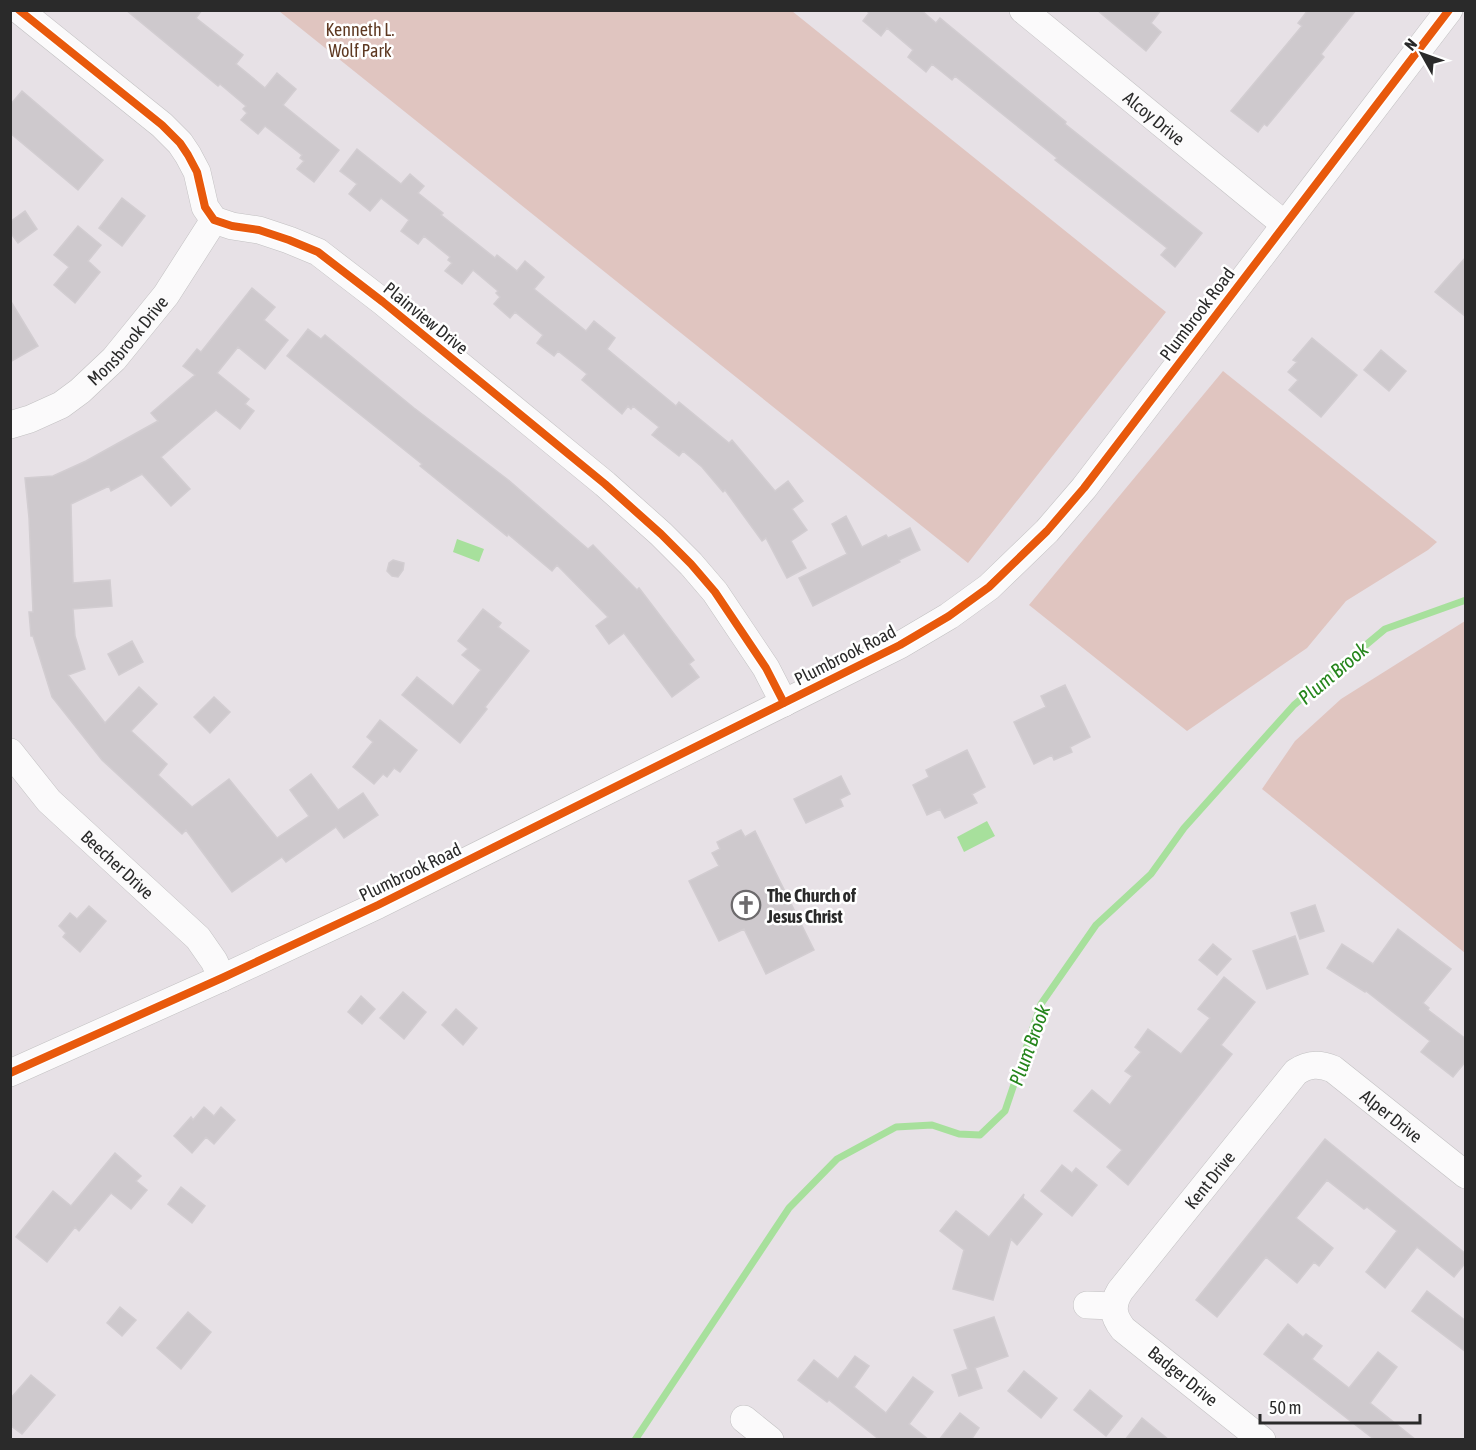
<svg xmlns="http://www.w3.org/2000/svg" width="1476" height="1450" font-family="'Asap Condensed',sans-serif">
  <rect width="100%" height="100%" fill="#e7e1e6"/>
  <path fill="#e0c5c0" d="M279,11H792L1166,312L968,563Z
    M1223,371L1437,542L1428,550L1346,601L1307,648L1187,731L1029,605Z
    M1465,621V953L1262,789L1295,741L1341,699Z"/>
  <path fill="#a7e09c" d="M457,539L484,549L479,562L453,552Z
    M987,821L995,836L964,852L957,837Z"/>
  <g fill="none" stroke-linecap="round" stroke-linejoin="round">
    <path stroke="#a7e09c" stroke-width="7" d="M635,1440L789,1208L837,1159L896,1127L932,1125L959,1134L980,1135L1005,1111L1041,1004L1096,925L1151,874L1184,828L1294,705L1385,629L1466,600"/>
  </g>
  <path fill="#cec9cd" stroke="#d2cdd1" stroke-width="1.5" d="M126,10H202L196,18L243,55L236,64L265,88L277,73L296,89L283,105L339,150L314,182L297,169L304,161L300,158L302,155L265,126L258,134L241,120L247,113L243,109L246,106L220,84L218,86Z
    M866,10H921L936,23L940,18L1066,122L1065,124L1202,233L1175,267L1161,255L1167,248L1055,160L1057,158L955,76L952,80L932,64L926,72L908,57L913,50L887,28L881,36L863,21L869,13Z
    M1097,10H1161L1151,23L1161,32L1146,51Z
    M1308,10H1356L1321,54L1324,57L1267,126L1264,124L1258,132L1231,111L1302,26L1298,23Z
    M22,91L103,160L78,190L10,133V105Z
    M357,149L401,184L410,174L424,186L418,193L443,213L441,215L495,258L497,255L517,271L525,261L544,277L534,289L586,331L594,321L615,338L607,349L676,406L679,402L729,443L732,440L775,491L788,481L803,501L792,509L807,530L791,541L806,568L787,578L766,538L762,541L725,490L723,492L702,467L683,451L679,456L652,435L659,427L633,406L631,409L628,406L622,414L582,380L587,374L558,351L554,356L537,343L543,335L515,312L510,318L494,304L500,297L496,293L498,291L473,270L462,284L445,271L452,263L448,260L450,257L424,236L418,244L401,231L409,220L381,198L370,211L349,194L357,184L340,171Z
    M122,198L145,216L122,246L99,228Z
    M25,211L37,229L18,243L10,232V222Z
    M78,226L101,245L88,261L100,272L75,303L54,285L69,267L54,255Z
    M1466,257V317L1435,292Z
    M252,288L275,307L264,320L288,340L265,369L238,347L217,373L249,399L245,404L254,411L240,429L216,410L161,457L190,489L171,506L142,474L111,491L109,486L71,504L73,583L110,580L112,606L73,609L75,636L85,669L68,675L105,723L139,687L157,704L131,731L167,764L158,775L192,807L229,779L277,838L309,816L290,790L311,774L338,810L363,793L378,815L344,838L336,827L286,862L282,857L232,892L186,830L182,834L102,760L52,697L33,636H31L29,612H33L29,518L25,478L53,476L86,461L158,421L151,413L195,375L183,366L197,349L201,352Z
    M10,300L38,346L10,362Z
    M308,329L321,339L325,335L414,408L507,479L588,549L593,545L637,590L639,588L694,660L689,664L699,677L672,697L624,633L609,644L596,626L608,617L557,565L552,571L508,534L507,536L420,466L422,464L287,356Z
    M1312,338L1357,375L1321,417L1289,390L1298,380L1288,372L1297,362L1293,360Z
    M1381,350L1406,371L1389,391L1364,370Z
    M846,516L862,547L886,535L888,538L910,528L920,550L899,560L900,562L813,606L799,578L847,554L832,524Z
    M393,560L404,563L403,570L398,577L392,576L387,571L389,563Z
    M483,609L501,623L498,627L529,651L485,707L487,709L460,743L402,695L417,677L453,706L481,670L462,655L468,649L458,641Z
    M132,641L143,662L119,675L108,654Z
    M1065,685L1090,737L1070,747L1072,752L1054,760L1052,755L1034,764L1014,722L1046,707L1041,696Z
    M214,697L230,712L210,733L194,717Z
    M380,720L417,750L400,772L394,768L387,777L383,774L374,784L353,767L373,742L367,737Z
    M967,750L985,787L972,794L977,803L945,818L940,809L927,815L913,785L929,777L926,770Z
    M841,776L850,794L840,799L843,806L806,823L794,799Z
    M741,830L745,837L755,831L814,950L766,974L744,929L719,941L689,881L719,866L712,853L720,849L717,842Z
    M1315,905L1324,931L1300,939L1291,913Z
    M89,906L106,921L80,952L63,937L66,933L59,926L70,913L77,919Z
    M1398,929L1451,969L1423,1003L1429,1008L1428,1010L1466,1039V1061L1453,1077L1421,1052L1430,1041L1366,991L1365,992L1327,968L1342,944L1373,964Z
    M1295,936L1308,974L1267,989L1253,951Z
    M1213,944L1231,959L1217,975L1199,960Z
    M1224,977L1255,1002L1221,1045L1232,1054L1128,1185L1107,1167L1122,1150L1074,1111L1092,1090L1110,1105L1132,1076L1125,1071L1141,1052L1135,1047L1148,1029L1181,1054L1210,1018L1198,1009Z
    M403,992L426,1012L404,1039L380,1018Z
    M361,996L375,1009L362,1024L348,1012Z
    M456,1009L477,1028L463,1045L442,1025Z
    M204,1107L214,1116L221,1107L235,1120L214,1144L206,1137L192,1153L174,1136L191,1117L193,1120Z
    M1325,1139L1466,1254V1262L1454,1277L1417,1247L1385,1288L1366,1272L1397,1231L1367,1207L1364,1209L1327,1180L1296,1218L1333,1248L1319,1266L1314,1262L1297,1283L1266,1257L1217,1317L1196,1300Z
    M115,1153L141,1176L136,1181L147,1190L131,1209L111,1193L79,1231L75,1227L47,1262L16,1237L53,1191L71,1206Z
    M1062,1165L1072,1173L1076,1168L1097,1185L1072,1216L1041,1191Z
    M181,1187L205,1206L192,1223L168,1204Z
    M1024,1194L1023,1198L1042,1214L1017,1245L1011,1239L993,1300L953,1289L964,1250L940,1231L956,1211L989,1237Z
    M1427,1291L1466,1321V1352L1412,1311Z
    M120,1307L136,1320L122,1336L107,1323Z
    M188,1312L211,1332L181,1369L157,1348Z
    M994,1317L1008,1356L975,1368L982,1388L959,1396L952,1375L968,1369L954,1330Z
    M1288,1324L1303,1337L1306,1334L1322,1346L1312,1359L1349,1388L1378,1352L1397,1367L1370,1403L1416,1440H1375L1264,1354Z
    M855,1356L869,1366L854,1387L886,1413L913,1377L933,1392L909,1424L929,1440H880L829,1400L827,1402L798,1380L814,1360L838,1379Z
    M1024,1371L1057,1398L1041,1418L1008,1391Z
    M31,1375L55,1395L22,1434L10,1425V1399Z
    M1090,1390L1122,1416L1106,1436L1074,1410Z
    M960,1413L979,1428L971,1440H939Z
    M1142,1418L1169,1440H1125Z"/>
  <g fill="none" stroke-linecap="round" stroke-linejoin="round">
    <g stroke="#c2c1c2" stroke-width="28">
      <g id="minor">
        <path d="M19,10L162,125L180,143L188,155L197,172L205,207L214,220L232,226L259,230L289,240L318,252L383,302L605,484L661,534L691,564L715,592L766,668L784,703"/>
        <path id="s1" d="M1023,10L1284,224"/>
        <path id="s2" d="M10,425L30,419L61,405L80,391L114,359L166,295L214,220"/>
        <path id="s3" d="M10,752L49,801L198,938L214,961L222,978"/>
        <path d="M10,1073L222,978L378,905L900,645L949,616L989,587L1047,531L1084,488L1449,10"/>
        <path d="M1087,1305L1114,1306"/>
        <path d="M744,1419L770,1440"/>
        <path id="s4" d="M1262,1440L1123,1329C1113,1316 1111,1306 1120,1291L1296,1072C1308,1064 1319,1063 1333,1069L1466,1175"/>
      </g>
    </g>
    <use href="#minor" stroke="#fbfafb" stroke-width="27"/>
    <g stroke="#fff" stroke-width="11">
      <path id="cycleway" d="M19,10L162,125L180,143L188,155L197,172L205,207L214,220L232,226L259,230L289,240L318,252L383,302L605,484L661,534L691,564L715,592L766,668L784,703
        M10,1073L222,978L378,905L900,645L949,616L989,587L1047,531L1084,488L1449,10"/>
    </g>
    <use href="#cycleway" stroke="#e8590c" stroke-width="8"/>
  </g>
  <defs>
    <g id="church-ring" transform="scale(1.5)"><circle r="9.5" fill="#fff" stroke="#6c6a6c" stroke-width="1.5"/><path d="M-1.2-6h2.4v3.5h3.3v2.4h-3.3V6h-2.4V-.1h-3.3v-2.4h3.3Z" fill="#6c6a6c"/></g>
  </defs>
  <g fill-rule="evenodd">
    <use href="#church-ring" x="746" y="905"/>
  </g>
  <g text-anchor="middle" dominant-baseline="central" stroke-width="5" stroke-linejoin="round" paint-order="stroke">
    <g font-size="18" fill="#5e3922" stroke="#fff">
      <text x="360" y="29">Kenneth L.<tspan x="360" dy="21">Wolf Park</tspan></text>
    </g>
    <g font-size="18" fill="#2a2a2a" stroke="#fff">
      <text stroke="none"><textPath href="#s1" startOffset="170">Alcoy Drive</textPath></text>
      <text transform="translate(1197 314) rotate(-53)">Plumbrook Road</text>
      <text transform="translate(426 318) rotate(39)">Plainview Drive</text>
      <text stroke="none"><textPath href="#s2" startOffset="148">Monsbrook Drive</textPath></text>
      <text transform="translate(845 655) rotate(-27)">Plumbrook Road</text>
      <text stroke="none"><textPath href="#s3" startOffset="156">Beecher Drive</textPath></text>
      <text transform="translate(410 872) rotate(-26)">Plumbrook Road</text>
      <text stroke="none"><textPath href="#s4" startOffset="614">Alper Drive</textPath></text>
      <text stroke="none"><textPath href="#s4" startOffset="362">Kent Drive</textPath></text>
      <text transform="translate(1183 1376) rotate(39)">Badger Drive</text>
    </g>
    <g font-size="18" font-weight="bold" fill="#2a2a2a" stroke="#fff" text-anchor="start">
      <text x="767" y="895">The Church of<tspan x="767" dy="21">Jesus Christ</tspan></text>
    </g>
    <g font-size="20" font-style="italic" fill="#25851c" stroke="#fff">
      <text transform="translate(1333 673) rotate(-40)">Plum Brook</text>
      <text transform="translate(1029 1045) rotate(-70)">Plum Brook</text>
    </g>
  </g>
  <rect width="1476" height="1450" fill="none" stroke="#2a2a2a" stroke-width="24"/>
  <g transform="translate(1422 54) rotate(310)" stroke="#ffffff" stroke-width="4.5" paint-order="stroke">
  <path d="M0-4.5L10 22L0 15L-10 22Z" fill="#2a2a2a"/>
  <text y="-9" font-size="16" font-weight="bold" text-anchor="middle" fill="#2a2a2a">N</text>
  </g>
  <path d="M1260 1414v9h160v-9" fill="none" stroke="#2a2a2a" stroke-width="3"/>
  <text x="1269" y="1414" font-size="18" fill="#2a2a2a" stroke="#ffffff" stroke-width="4.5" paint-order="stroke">50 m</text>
</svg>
